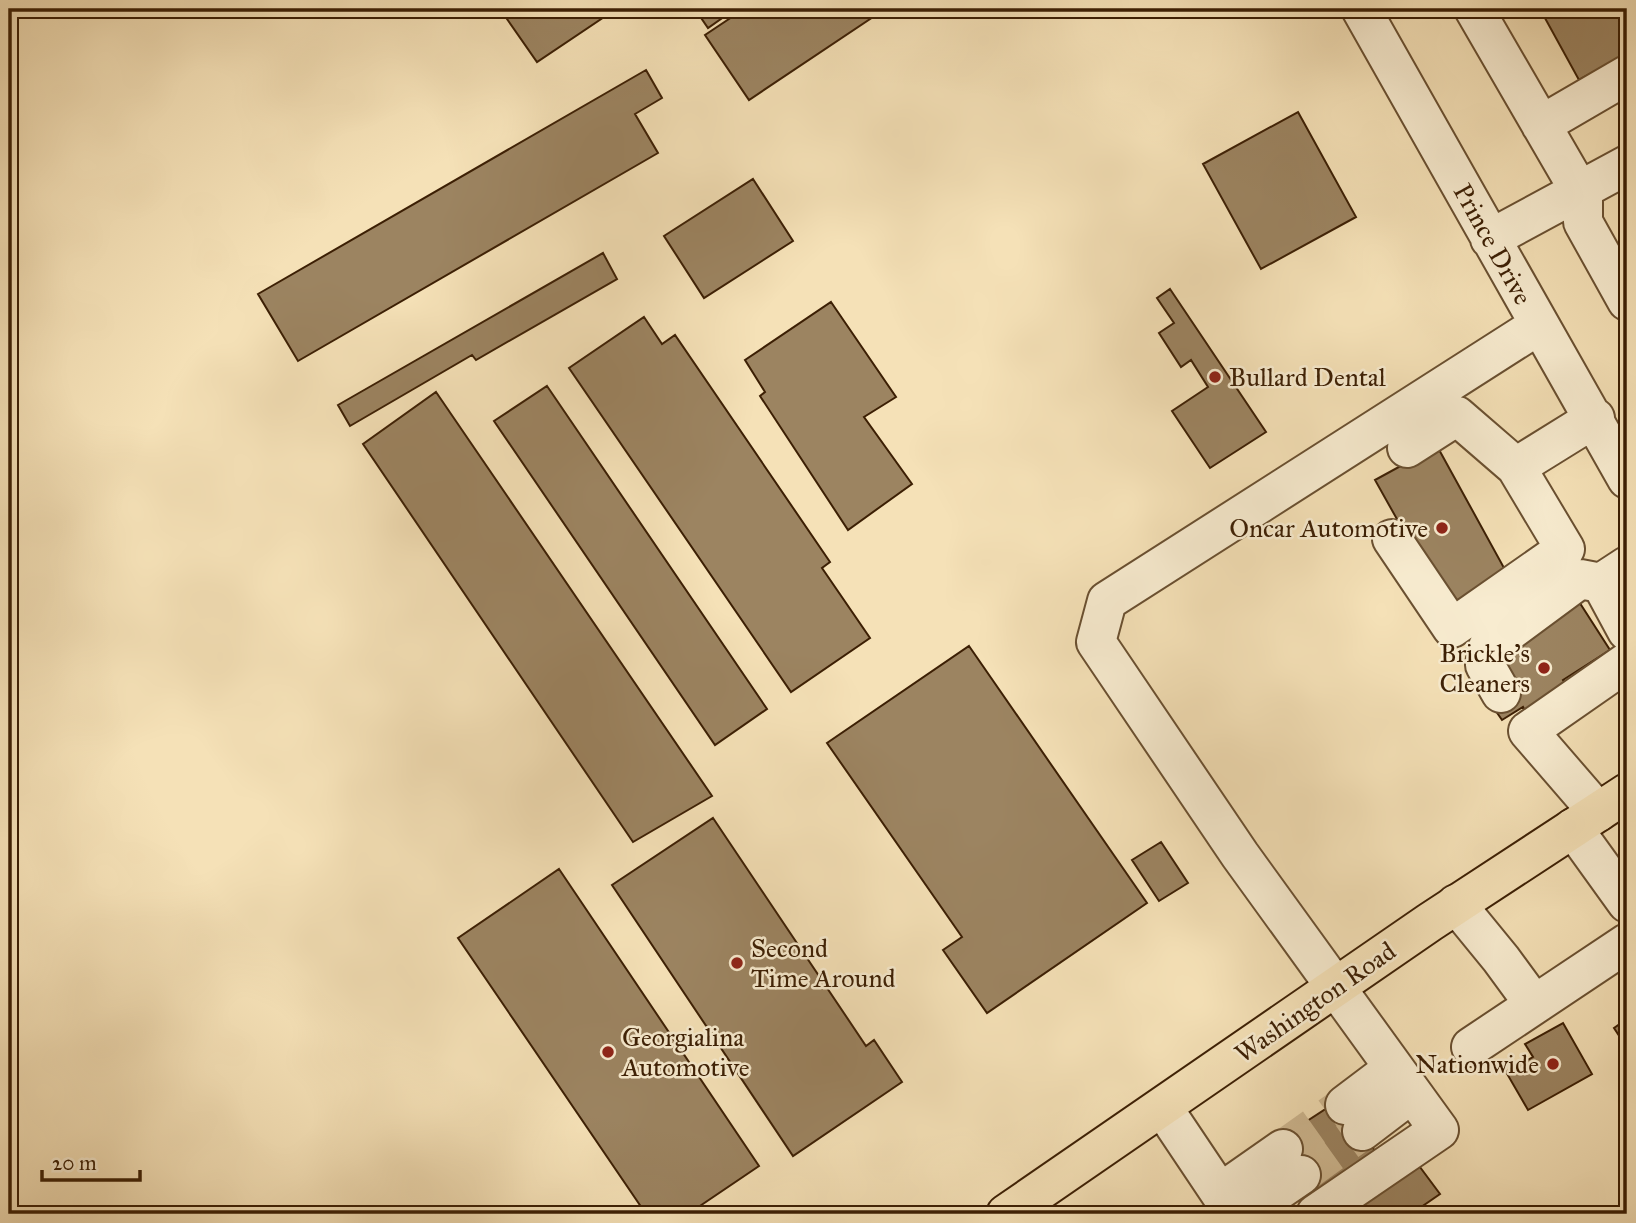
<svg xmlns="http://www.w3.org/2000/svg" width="1636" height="1223" font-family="'IM FELL Great Primer',serif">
  <rect width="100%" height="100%" fill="#f5e1b7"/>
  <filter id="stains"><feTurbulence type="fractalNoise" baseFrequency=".00286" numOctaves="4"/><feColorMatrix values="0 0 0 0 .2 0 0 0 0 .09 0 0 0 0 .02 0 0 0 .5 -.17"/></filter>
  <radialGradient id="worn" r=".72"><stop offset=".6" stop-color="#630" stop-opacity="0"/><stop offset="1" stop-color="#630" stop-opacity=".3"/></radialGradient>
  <path fill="#9c8461" stroke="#3c1f04" stroke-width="2" d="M500,9H616L537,62Z
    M695,9H735L708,28Z
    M744,9H885L749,100L705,35Z
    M1540,9H1627V54L1579,80Z
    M646,70L662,98L635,114L658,153L298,361L258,294Z
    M1298,112L1356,217L1261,269L1203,164Z
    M753,179L793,241L704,298L664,236Z
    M603,253L617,279L476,360L472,355L350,426L338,405Z
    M1170,289L1266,432L1210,468L1172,411L1208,387L1191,360L1181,367L1159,333L1174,323L1157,298Z
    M831,302L896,397L864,417L912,484L848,530L760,396L765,392L745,360Z
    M644,317L662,344L675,335L830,562L822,568L870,638L791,692L569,368Z
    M547,386L767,709L715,745L494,421Z
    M436,392L712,796L633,842L363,444Z
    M1437,446L1509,577L1448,610L1375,480Z
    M1576,597L1610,650L1563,680L1566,685L1525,711L1523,707L1502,720L1489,701L1500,645Z
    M969,646L1147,903L987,1013L943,950L962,937L827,743Z
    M713,818L866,1046L874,1040L902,1082L793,1156L612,885Z
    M1161,842L1188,883L1159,901L1132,860Z
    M559,869L759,1166L688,1214H646L458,938Z
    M1627,1019V1048L1614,1028Z
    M1563,1023L1592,1074L1528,1110L1506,1072L1533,1057L1525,1044Z
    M1341,1099L1384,1165L1321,1206L1278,1140Z
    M1411,1155L1440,1194L1411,1214H1328Z"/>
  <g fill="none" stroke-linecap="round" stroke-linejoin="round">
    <path stroke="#d0ba93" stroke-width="38" stroke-dasharray="38 19" stroke-linecap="butt" d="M1283,1149L1345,1105
      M1301,1175L1362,1131"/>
    <g stroke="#6a5031" stroke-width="42">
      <path id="minor" d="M1361,9L1627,479
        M1474,9L1579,190L1583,197V222L1627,301
        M1541,125L1627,75
        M1490,239L1627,165
        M1407,448L1457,416L1516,467
        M1392,539L1452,628L1565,549L1516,467L1595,418
        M1627,566L1601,583L1627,631
        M1501,693L1485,665L1488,647L1580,579L1601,583
        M1598,812L1528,731L1627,662
        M1573,828L1627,903
        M1456,904L1501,959L1534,1004
        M1471,1047L1627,943
        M1345,1105L1394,1068
        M1163,1108L1234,1214
        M1362,1131L1412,1093
        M1220,1193L1283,1149
        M1244,1214L1301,1175
        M1316,1214L1439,1130L1240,855L1096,642L1107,601L1539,325"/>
    </g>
    <g stroke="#3c1f04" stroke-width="42">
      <path id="major" d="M1006,1214L1430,922L1627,793"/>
    </g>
    <use href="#minor" stroke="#f8ecd0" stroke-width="38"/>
    <use href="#major" stroke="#f5e1b7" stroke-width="38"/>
    <path stroke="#3c1f04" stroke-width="5" stroke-dasharray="12 12" stroke-linecap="butt" d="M1610,1214L1627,1205"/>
  </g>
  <g fill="#8f2418" stroke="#f8ecd0" stroke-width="2.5">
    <circle cx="1215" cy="377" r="7"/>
    <circle cx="1442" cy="528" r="7"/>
    <circle cx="1544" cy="668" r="7"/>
    <circle cx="737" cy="963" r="7"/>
    <circle cx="608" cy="1052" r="7"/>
    <circle cx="1553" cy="1064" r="7"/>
  </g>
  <g text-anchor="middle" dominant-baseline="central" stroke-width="5" stroke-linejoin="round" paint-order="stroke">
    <g font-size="26" fill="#3c1f04" stroke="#f8ecd0">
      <text transform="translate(1493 244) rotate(61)">Prince Drive</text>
      <text transform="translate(1315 1002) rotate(-35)">Washington Road</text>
    </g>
    <g font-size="26" fill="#3c1f04" stroke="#f8ecd0" text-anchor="start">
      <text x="1229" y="377">Bullard Dental</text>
      <text x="1428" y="528" text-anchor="end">Oncar Automotive</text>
      <text x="1530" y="653" text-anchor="end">Brickle's<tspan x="1530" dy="30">Cleaners</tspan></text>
      <text x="751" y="948">Second<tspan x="751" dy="30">Time Around</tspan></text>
      <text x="622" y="1037">Georgialina<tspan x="622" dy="30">Automotive</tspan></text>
      <text x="1539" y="1064" text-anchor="end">Nationwide</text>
    </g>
  </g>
  <rect width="1636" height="1223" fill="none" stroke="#f5e1b7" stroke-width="35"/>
  <rect x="10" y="10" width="1615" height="1202" fill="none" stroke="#3c1f04" stroke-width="3.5"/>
  <rect x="18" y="18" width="1601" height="1188" fill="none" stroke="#3c1f04" stroke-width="2"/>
  <path d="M42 1170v10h98v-10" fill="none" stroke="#3c1f04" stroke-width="3.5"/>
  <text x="52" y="1170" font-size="21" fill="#3c1f04" stroke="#f8ecd0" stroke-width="5" paint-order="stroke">20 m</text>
  <rect width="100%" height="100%" filter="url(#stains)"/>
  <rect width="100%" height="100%" fill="url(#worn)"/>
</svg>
